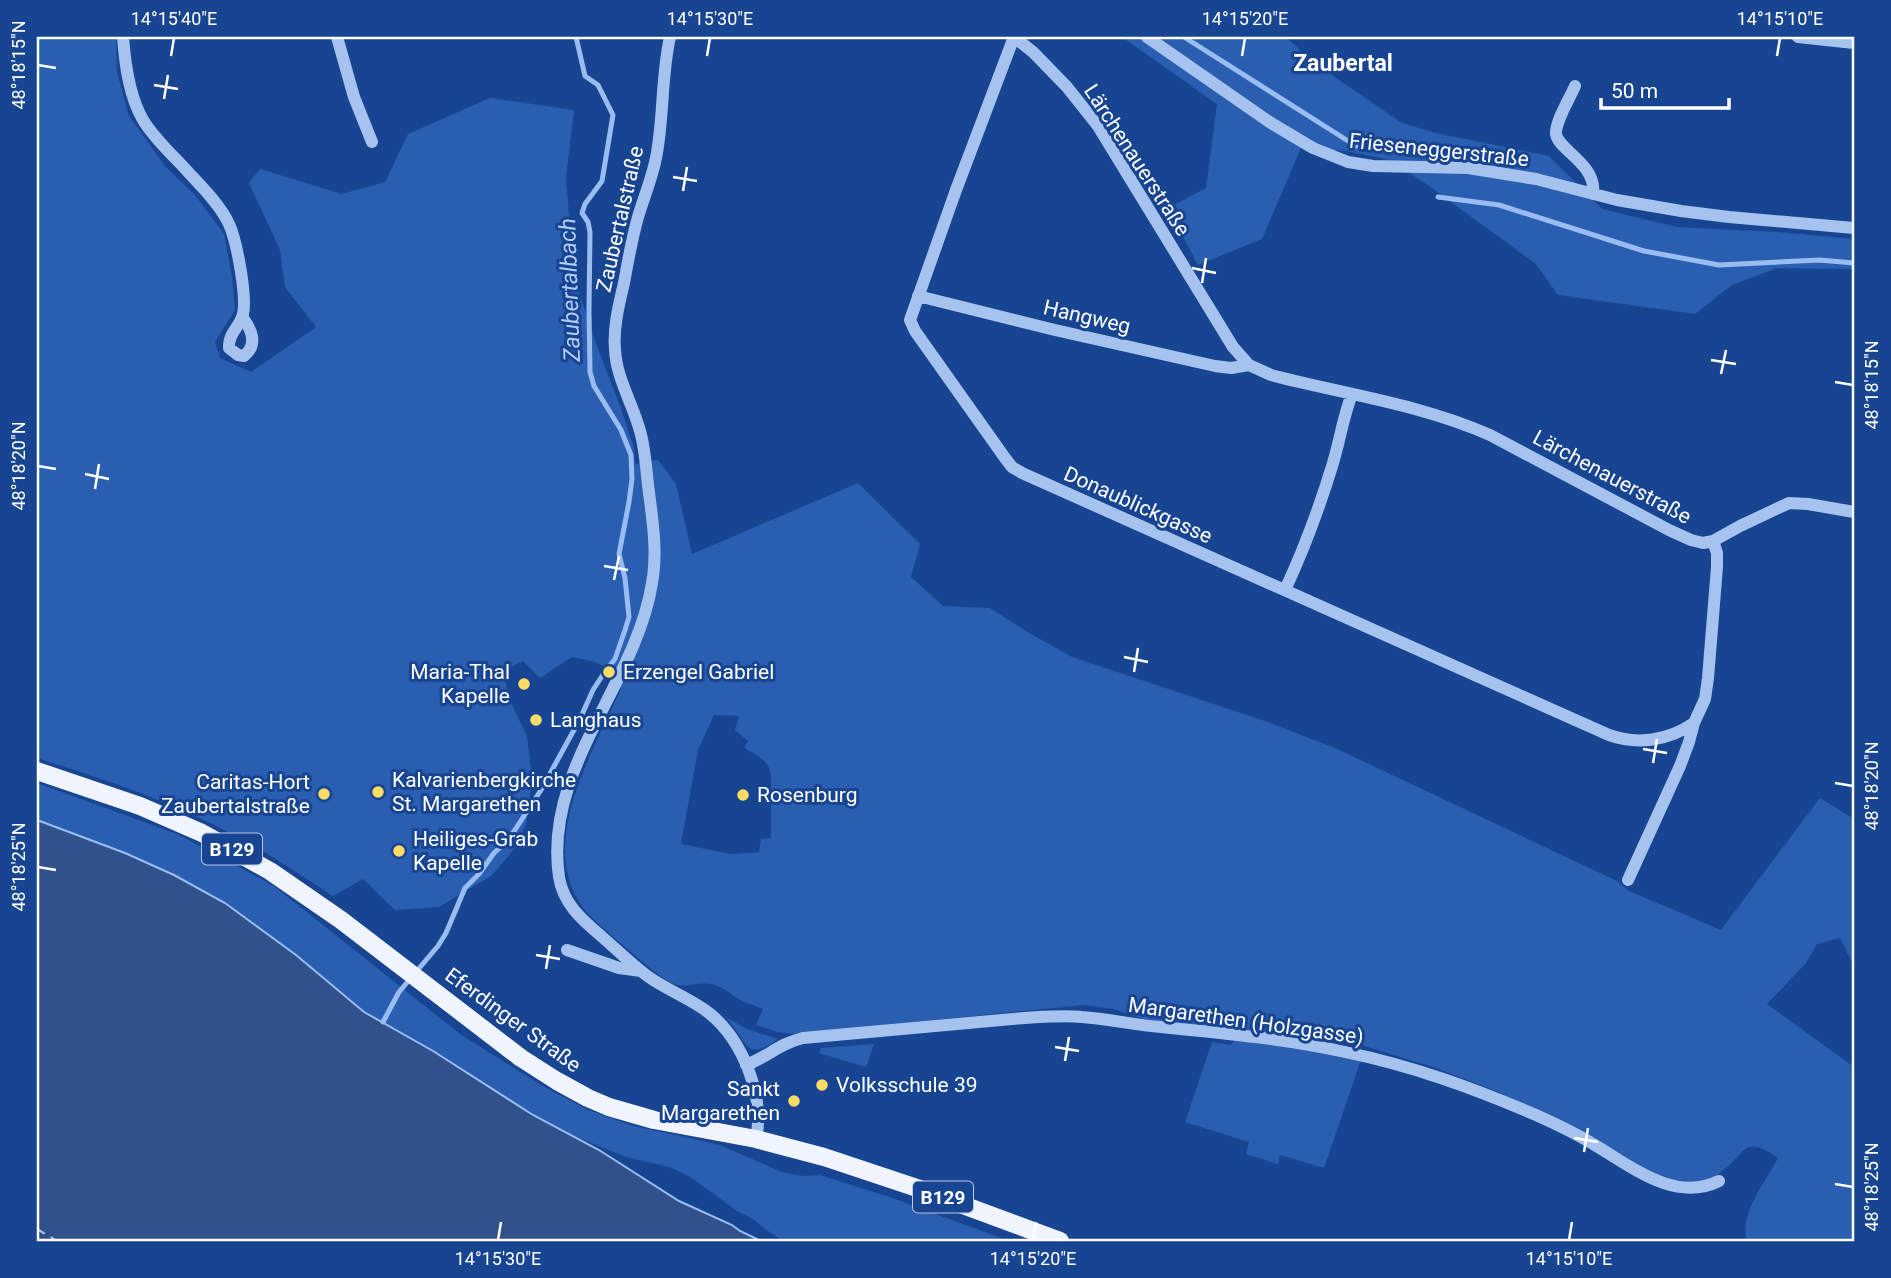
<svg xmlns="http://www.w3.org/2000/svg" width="1891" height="1278" font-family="Roboto,sans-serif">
  <rect width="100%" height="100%" fill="#174592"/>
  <path fill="#2a5eb0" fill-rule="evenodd" d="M37,37H116L117,72L129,116L165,166L195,195L224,234L232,276L235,310L215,342L220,358L251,372L316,327L285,287L280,250L249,183L260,169L342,194L385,182L408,134L490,98L574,110L566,178L574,277L598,349L622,411L634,448L635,464L658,460L676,484L692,554L858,483L920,544L911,577L943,606L990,608L1024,630L1072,657L1265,721L1335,748L1617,881L1629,891L1721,930L1820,798L1854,819V967L1840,938L1817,944L1806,963L1767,1004L1854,1067V1241H1747C1738,1216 1766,1180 1778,1158C1743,1133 1746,1154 1720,1173C1716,1176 1716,1177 1711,1179C1696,1184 1682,1183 1667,1181L1551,1117L1498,1092L1436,1068L1332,1036L1318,1035L1299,1038L1143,1019L1114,1009L1083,1005L794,1034L777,1032L756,1025L763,1009C754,1005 741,1002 734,996C728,991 720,986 711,984C700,982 685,988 674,984C658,977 633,953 619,942C605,929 588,917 578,900C540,836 595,748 621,689C609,663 598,662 572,657L540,678L523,661L503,671L510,701L527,736L532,778L526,824L516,847L491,876L439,907L395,910L363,879L333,896C300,875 267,852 232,834C170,801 104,779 37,758ZM714,715L739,716L735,730L748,741L744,748C757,755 768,760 771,774V838L761,839L759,852L731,854L681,844L698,750Z
    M1122,37H1286L1314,63L1402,123L1436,133L1549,156L1602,209L1677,227L1777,232L1854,239V269L1777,268L1732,285L1695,314L1558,295L1536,264L1429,186L1390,160L1346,151L1301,148L1262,239L1198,265L1168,208L1206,188L1217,104Z
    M37,783L177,834L274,886L460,1034L541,1085L586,1109L630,1125L720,1145L782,1172L803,1176L820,1175L892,1198L1009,1241H783L765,1229L753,1219L737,1211L689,1176L669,1167L626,1157L574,1136L546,1123L508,1100L433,1051L364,1012L296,955L225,903L174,875L125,853L37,820Z
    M724,1016L747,1029L778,1039C743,1065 747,1037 724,1016Z
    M1235,1040L1323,1052L1361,1060L1324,1168L1280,1155L1278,1164L1246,1154L1249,1142L1185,1122L1212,1042L1231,1045Z
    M874,1044L866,1067L819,1053L821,1048Z"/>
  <path fill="#30518a" stroke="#99bdf3" stroke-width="2" d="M37,820L125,853L174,875L225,903L296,955L364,1012L433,1051L533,1115L599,1150L679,1201L732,1225L740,1231L761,1241H37Z"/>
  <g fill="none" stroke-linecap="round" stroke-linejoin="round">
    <path stroke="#99bdf3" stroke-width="5" d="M1184,37L1356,146
      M1438,197L1499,205L1644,251L1719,265L1819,260L1854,263
      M383,1022L399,992L438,946L446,933L465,888L479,874L494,853L509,839L541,790L580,719L593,690L604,673L615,659L625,630L629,617L625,578L619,554L629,502L632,479L631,455L621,430L594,386L590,372L589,310L590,232L588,222L582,213L585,204L602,181L613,115L598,85L585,76L576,37"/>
    <path stroke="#b2cdf7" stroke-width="2" stroke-dasharray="9 7" stroke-linecap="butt" d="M37,1229L57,1241"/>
    <path stroke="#a6c3f0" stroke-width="12" d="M123,37C125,64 129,96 143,120C155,140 174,156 189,173C203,188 220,205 229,224C237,242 247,296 243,314C240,327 228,333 229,348L238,355L244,356C258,345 252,330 243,318
      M337,37L354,97L372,142
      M670,37C661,77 664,118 656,158C652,178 644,197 638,217C632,238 628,261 624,283C619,304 613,328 615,349C616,378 633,404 640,431C645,448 646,467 648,485C652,517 658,551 652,583C636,685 543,768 559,877C563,903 581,919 600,935C615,948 630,963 646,975C666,990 690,998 709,1013C743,1040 765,1097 756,1139
      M1014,37L956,190L910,320L915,331L1005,458L1012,467L1022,473L1609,735C1637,745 1668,741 1694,723
      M1014,37L1033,52L1067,87L1098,126L1233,347L1249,365L1271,375C1344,394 1420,404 1490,435L1669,530L1691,540L1703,543L1713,541L1740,526L1789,503L1808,504L1854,512
      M1147,37L1271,123L1313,148L1348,162L1373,166L1468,168L1536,179L1617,200L1681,211L1729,217L1854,228
      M1798,37L1854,43
      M1575,86C1570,98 1555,122 1556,134C1558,150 1597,164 1593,194
      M918,296L1055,330L1215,366L1231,368L1249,365
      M1285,590C1304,549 1320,506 1333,463C1340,440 1343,417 1352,394
      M1628,880L1680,766L1689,742L1694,723L1705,699L1708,678L1717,567V553L1713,541
      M567,950L619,968L641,971
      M746,1065C768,1057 778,1044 803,1038L1024,1018C1043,1017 1063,1015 1082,1017C1109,1019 1135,1025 1161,1027C1222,1033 1286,1039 1345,1052C1413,1066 1473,1088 1536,1115C1556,1124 1575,1133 1593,1144C1631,1166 1674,1203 1719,1181"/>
    <path stroke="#eff4ff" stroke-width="18" d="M37,771L140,806L202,833L270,871L341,920L521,1058L557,1081L588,1098L609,1107L654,1120L756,1139L824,1157L917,1188L1060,1241"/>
  </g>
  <path fill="none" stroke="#fff" stroke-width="2.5" d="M171,56L174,38M707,56L710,38M1242,56L1245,38M1777,56L1780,38M38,65L56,68M154,85L178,89M164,99L168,75M673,177L697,181M683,191L687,167M1192,268L1216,273M1202,283L1206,258M1711,360L1736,364M1721,374L1726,350M1835,382L1853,385M38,466L56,469M85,474L109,479M95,489L99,464M604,566L628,570M614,580L619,556M1124,657L1148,662M1134,672L1138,648M1643,749L1667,753M1653,763L1657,739M1835,783L1853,786M38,867L56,870M536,955L560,959M546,969L550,945M1055,1047L1079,1051M1065,1061L1069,1037M1574,1138L1598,1142M1584,1152L1588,1128M1835,1184L1853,1187M498,1240L501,1222M1033,1240L1036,1222M1569,1240L1572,1222"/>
  <g fill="#ffdc65" stroke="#174592" stroke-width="2.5">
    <circle cx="609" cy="672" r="7"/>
    <circle cx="524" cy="684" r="7"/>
    <circle cx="536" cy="720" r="7"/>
    <circle cx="378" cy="792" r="7"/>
    <circle cx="324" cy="794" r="7"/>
    <circle cx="743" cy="795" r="7"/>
    <circle cx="399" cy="851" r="7"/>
    <circle cx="822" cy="1085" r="7"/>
    <circle cx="794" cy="1101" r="7"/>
  </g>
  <g text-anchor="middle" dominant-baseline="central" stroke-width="6" stroke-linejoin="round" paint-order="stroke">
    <g fill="#174592" stroke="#b9c7de" stroke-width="2">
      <rect x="202" y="833.5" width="60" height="31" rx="5"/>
      <rect x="913" y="1181.5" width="60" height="31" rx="5"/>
    </g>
    <g font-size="19" font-weight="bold" fill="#fff">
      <text x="232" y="849">B129</text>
      <text x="943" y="1197">B129</text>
    </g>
    <g font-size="21" fill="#fff" stroke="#174592">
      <text transform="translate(1439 150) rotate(6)">Frieseneggerstraße</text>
      <text transform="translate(1137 160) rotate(57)">Lärchenauerstraße</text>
      <text transform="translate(620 219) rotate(-77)">Zaubertalstraße</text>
      <text transform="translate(1087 317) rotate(13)">Hangweg</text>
      <text transform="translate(1612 477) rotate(28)">Lärchenauerstraße</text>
      <text transform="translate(1138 505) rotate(24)">Donaublickgasse</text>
      <text transform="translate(513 1020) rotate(36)">Eferdinger Straße</text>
      <text transform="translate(1246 1021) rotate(8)">Margarethen (Holzgasse)</text>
    </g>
    <g font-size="21" fill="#fff" stroke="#174592" text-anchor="start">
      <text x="510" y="672" text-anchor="end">Maria-Thal<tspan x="510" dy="24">Kapelle</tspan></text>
      <text x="623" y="672">Erzengel Gabriel</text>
      <text x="550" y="720">Langhaus</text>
      <text x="392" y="780">Kalvarienbergkirche<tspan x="392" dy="24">St. Margarethen</tspan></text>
      <text x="310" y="782" text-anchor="end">Caritas-Hort<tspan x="310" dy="24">Zaubertalstraße</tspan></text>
      <text x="757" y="795">Rosenburg</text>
      <text x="413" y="839">Heiliges-Grab<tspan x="413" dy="24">Kapelle</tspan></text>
      <text x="836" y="1085">Volksschule 39</text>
      <text x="780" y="1089" text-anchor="end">Sankt<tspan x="780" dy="24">Margarethen</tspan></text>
    </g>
    <g font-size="23" font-weight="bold" fill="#fff" stroke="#174592">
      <text x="1343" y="63">Zaubertal</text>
    </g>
    <g font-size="23" font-style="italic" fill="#b2cdf7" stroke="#174592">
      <text transform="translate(570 290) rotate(-92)">Zaubertalbach</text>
    </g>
  </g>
  <rect width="1891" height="1278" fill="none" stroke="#174592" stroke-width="77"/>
  <path d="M1601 98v10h128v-10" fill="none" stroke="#ffffff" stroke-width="3.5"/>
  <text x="1611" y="98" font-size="21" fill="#ffffff" stroke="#174592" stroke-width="5" paint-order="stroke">50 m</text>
  <rect x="38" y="38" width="1815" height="1202" fill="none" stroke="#fff" stroke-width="2.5"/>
  <g font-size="18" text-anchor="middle" fill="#fff">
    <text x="174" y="25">14°15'40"E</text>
    <text x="710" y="25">14°15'30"E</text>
    <text x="1245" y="25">14°15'20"E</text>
    <text x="1780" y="25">14°15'10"E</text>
    <text transform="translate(19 65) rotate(-90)" y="6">48°18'15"N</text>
    <text transform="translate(1872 385) rotate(-90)" y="6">48°18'15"N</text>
    <text transform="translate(19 466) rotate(-90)" y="6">48°18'20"N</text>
    <text transform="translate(1872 786) rotate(-90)" y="6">48°18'20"N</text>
    <text transform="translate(19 867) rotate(-90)" y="6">48°18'25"N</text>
    <text transform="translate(1872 1187) rotate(-90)" y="6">48°18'25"N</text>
    <text x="498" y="1265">14°15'30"E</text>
    <text x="1033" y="1265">14°15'20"E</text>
    <text x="1569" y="1265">14°15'10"E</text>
  </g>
</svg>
